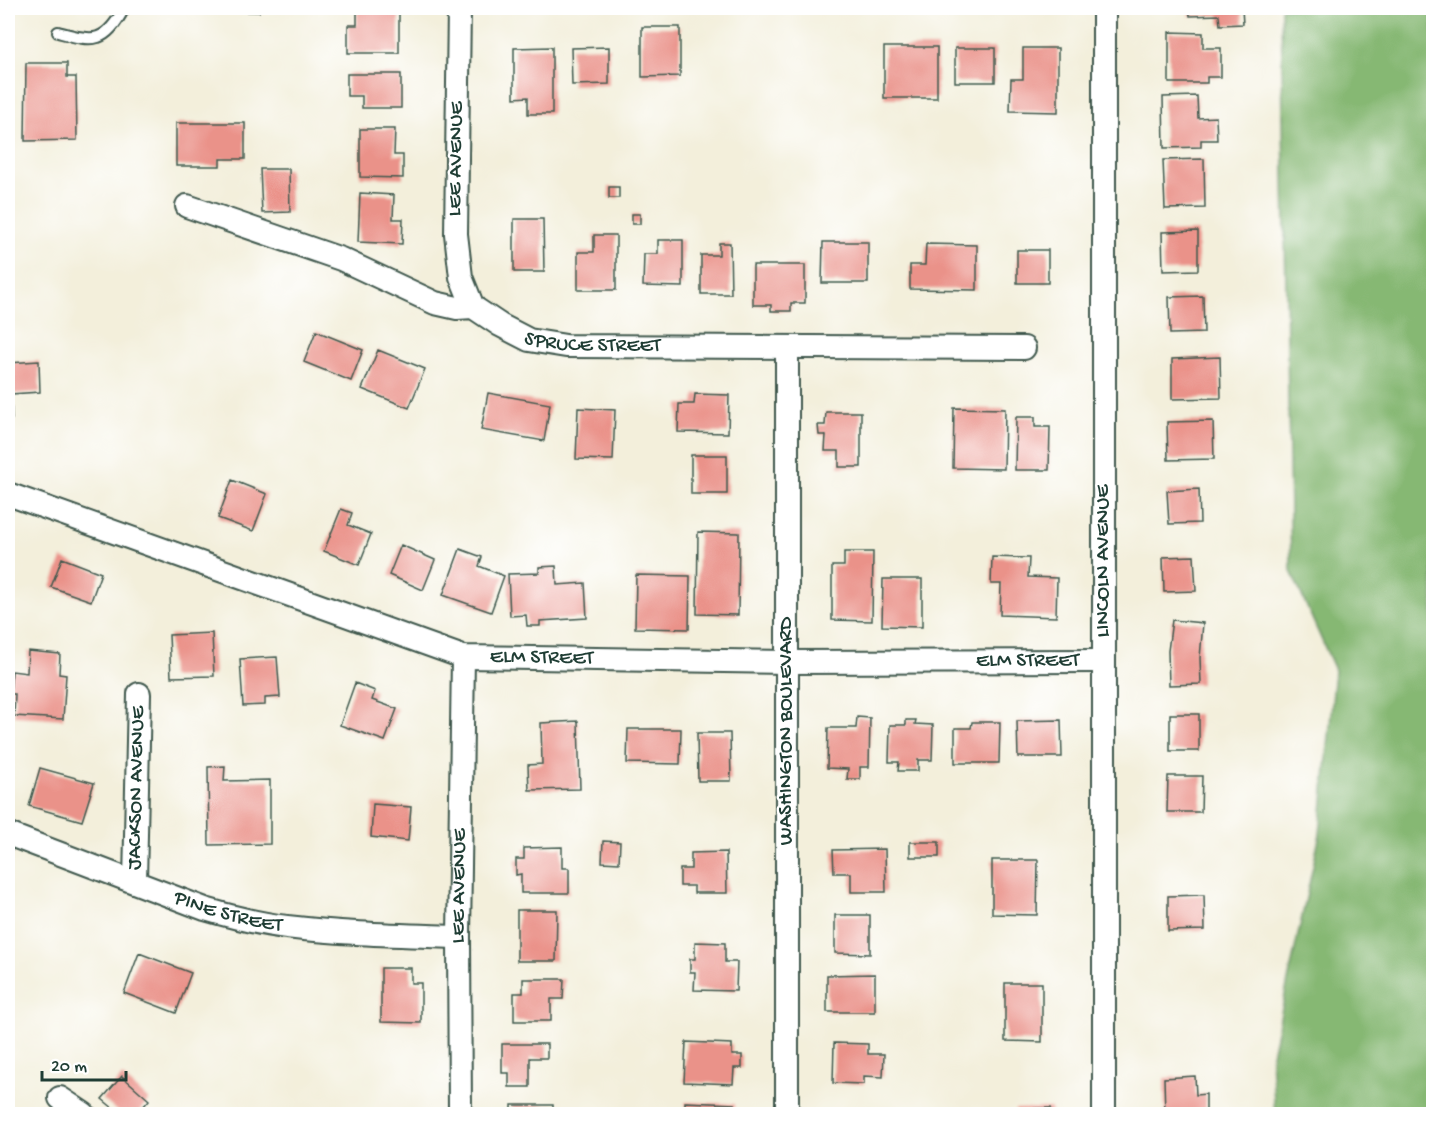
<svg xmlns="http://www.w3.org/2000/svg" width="1441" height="1122" font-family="'Gochi Hand',sans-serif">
  <rect width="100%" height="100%" fill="#fff"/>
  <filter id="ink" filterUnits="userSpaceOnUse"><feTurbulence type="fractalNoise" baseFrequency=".0167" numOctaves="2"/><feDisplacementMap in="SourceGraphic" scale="12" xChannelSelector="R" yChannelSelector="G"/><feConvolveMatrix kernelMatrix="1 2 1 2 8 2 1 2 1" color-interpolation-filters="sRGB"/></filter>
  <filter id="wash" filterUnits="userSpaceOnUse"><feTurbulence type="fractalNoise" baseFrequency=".008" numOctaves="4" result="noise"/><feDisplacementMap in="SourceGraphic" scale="24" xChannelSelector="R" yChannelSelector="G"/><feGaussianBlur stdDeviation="1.35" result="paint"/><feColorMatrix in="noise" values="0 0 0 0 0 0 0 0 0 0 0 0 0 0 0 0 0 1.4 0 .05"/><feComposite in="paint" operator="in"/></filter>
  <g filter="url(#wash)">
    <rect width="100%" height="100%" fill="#f3efdb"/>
    <path fill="#86b873" stroke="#527a54" stroke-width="1.5" d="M1281,8H1433V1114H1275L1271,1059L1320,834L1335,670L1291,571Z"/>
    <g id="blocks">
      <path fill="#ea9289" d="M216,8H259V12L216,11Z
        M357,8H399V53H348V25H357Z
        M1189,8H1242L1243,24L1220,25L1219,15L1190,16Z
        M642,27H680V76L642,77Z
        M1169,32L1203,33V48H1221V77H1207V83H1169Z
        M552,47V114H528V97L514,98V48Z
        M609,47V84L572,85L571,48Z
        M884,47H937V98H884Z
        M955,48H995V82H955Z
        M1023,48H1058V112L1010,111L1011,79H1023Z
        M26,63H67V77H76L77,140L25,141Z
        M347,74H401V108H362V96H347Z
        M1197,96L1198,118L1216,117L1217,140H1201V147L1164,148L1163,97Z
        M176,123H245V159H220V166H176Z
        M360,129H395L394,155H403V178L360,177Z
        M1204,159L1205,208L1165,209L1163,160Z
        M260,169H289L290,212L262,213Z
        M609,187H619V198H609Z
        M360,193L394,195L393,219H403L402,244L358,242Z
        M632,214H640V224H632Z
        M514,219H543L544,272H514Z
        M1198,231V270L1163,271L1162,232Z
        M594,235H616V290H578V252H594Z
        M658,240H683V287L643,286L644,254H658Z
        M823,242H868V283H822Z
        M719,243H730L731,294H701V255H719Z
        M926,244L977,245V290L910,289V265H925Z
        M1017,250H1048V283H1017Z
        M753,265H805V303H791V311H771V305H753Z
        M1203,296L1204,333L1170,334L1169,297Z
        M316,331L363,350L351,381L304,362Z
        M378,350L425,369L409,408L362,389Z
        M1220,357L1221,398L1172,399V359Z
        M39,361L40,392L11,394L12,419H8V363Z
        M488,393L550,404L544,441L481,430Z
        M695,394L729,395L728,433L678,432L679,404H694Z
        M578,408L615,410L613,460L576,459Z
        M954,408L1005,409L1004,469L953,468Z
        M826,412H861V467H839V451H825L826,435H819L818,425H825Z
        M1016,417H1035V427H1050L1049,470H1015Z
        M1213,421L1214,459L1168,460L1167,422Z
        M691,455H727V494H691Z
        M232,480L267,494L253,531L218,518Z
        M1199,489L1200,523L1169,524L1167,491Z
        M341,509L352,513L348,525L371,534L359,565L324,551Z
        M698,532L739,533L738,615L697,614Z
        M401,545L435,560L423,590L389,575Z
        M460,549L482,557L479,566L504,576L491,612L443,595Z
        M844,552H873L872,621L832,620V566H844Z
        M1194,556L1196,591L1164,592L1163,557Z
        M992,557L1029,558L1028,577L1057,578L1056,617L1000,615L1001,584H991Z
        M62,558L101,573L91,601L51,587Z
        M556,566L557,585L585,583L587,618L540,621V626H527L526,615L510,616L508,574L539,573V567Z
        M636,575L690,576L689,629L635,628Z
        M883,579H922V627L882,626Z
        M1172,620L1203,623L1200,658L1201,684L1169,685L1168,651Z
        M212,633L214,676L171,677L169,635Z
        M28,651L60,654L59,674L66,675L63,719L14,716L15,694H10L12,671L27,673Z
        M277,657L280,697L265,698V705L243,706L240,659Z
        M355,683L375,691L372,700L397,709L385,741L340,725Z
        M1170,714H1199V751H1170Z
        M857,717L870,718L869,767H860V779H847L848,769L827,768L828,728H856Z
        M906,720H916L915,724L933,725L932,760H918V771H898L899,762H889L890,725H906Z
        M1061,720L1062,757H1018L1017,721Z
        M578,721L580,789L529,790L528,765L542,764L541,723Z
        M972,722H1000L999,763H955V728H971Z
        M628,729H681L680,764L627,763Z
        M697,733H730L731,781H698Z
        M225,766L224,781L270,780V844L209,845L208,767Z
        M40,768L94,783L82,821L29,806Z
        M1168,776H1202L1201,812H1167Z
        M373,804L411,807L408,841L371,837Z
        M603,841L620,842L619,863L602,862Z
        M910,842H939V857H910Z
        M562,847V868H569V893H521V874L516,875V859H524V848Z
        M885,849L886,892H851V873H834L833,850Z
        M726,852L727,893H694V886H680V869H691V853Z
        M992,860H1038L1037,915L992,914Z
        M1204,895L1205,930L1168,931V896Z
        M517,910H557L556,961H517Z
        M835,915H870V954L835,953Z
        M695,942L725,943V962H737L736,991L694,990L695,972H690V959H695Z
        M139,953L191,973L176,1013L124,993Z
        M381,968H411V983H421V1023L381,1022Z
        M875,974V1012H827V975Z
        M523,979H564L563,999H551V1021H514V993H523Z
        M1005,983H1042V1042L1005,1041Z
        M686,1042L732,1044V1055H742V1068H734L733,1084L684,1082Z
        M834,1043L868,1044V1054H884L883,1077L864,1076V1084L833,1083Z
        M502,1044H547V1058H530V1087H509V1073H502Z
        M122,1076L149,1100L137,1114H120L102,1099Z
        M1195,1076L1196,1095L1206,1094V1114H1165L1164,1078Z
        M685,1102L735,1104V1114H685Z
        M512,1105H553V1114H512Z
        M1051,1108V1114H1015V1109Z"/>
    </g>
  </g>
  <g filter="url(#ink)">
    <use href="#blocks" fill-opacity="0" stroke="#3f584d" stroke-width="1.5"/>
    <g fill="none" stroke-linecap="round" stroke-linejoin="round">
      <g stroke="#3f584d" stroke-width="14">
        <path id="service" d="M58,32C69,35 87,41 98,37C110,33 119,18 124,8"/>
      </g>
      <g stroke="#3f584d" stroke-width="26">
        <g id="minor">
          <path d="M459,8L456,234L461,277L473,307"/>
          <path d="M1104,8V1114"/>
          <path id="s1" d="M187,206L341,259L435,303L457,308L473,307L500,325L529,340L566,346L1024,348"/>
          <path d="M787,347V1114"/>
          <path id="s2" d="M8,494L463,657L787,662L1104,661"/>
          <path id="s3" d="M8,834L205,909C232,917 259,924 287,927C344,934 402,935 459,937"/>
          <path id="s4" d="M135,882L139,694"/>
          <path d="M60,1098L84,1114"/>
          <path id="s5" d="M460,1114L459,937L463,657"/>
        </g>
      </g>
      <use href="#service" stroke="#fff" stroke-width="10"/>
      <use href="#minor" stroke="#fff" stroke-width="22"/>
    </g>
  </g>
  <g text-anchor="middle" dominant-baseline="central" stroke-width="4.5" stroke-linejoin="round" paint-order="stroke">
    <g font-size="21" fill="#1f3d34" stroke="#fff">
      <text transform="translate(457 159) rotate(-89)">LEE AVENUE</text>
      <text stroke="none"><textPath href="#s1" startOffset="434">SPRUCE STREET</textPath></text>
      <text transform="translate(1104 561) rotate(-90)">LINCOLN AVENUE</text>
      <text stroke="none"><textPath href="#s2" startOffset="562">ELM STREET</textPath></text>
      <text stroke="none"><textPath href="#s2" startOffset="1048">ELM STREET</textPath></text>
      <text transform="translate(787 731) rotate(-90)">WASHINGTON BOULEVARD</text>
      <text stroke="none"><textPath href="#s4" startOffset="94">JACKSON AVENUE</textPath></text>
      <text stroke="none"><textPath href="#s5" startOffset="228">LEE AVENUE</textPath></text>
      <text stroke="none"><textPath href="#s3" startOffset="234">PINE STREET</textPath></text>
    </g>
  </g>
  <rect width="1441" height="1122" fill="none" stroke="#fff" stroke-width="30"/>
  <path d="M42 1071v9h84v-9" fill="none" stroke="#1f3d34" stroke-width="3"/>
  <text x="51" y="1071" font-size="18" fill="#1f3d34" stroke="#ffffff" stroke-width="4.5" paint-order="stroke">20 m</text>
</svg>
